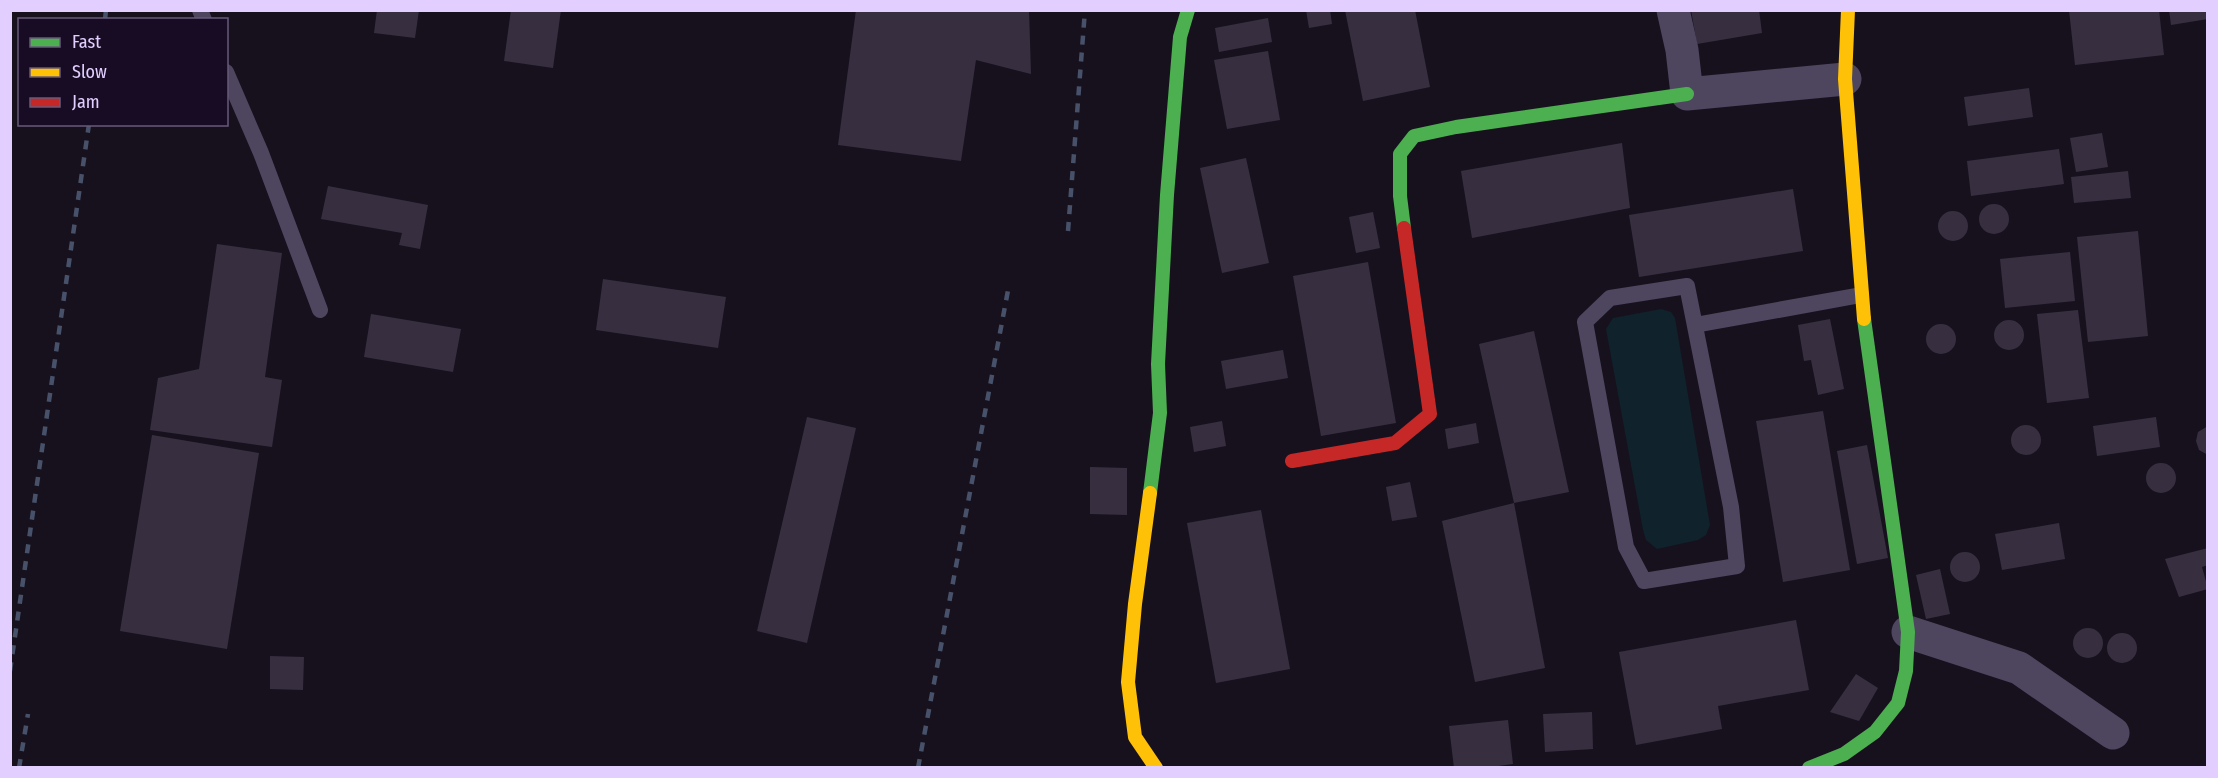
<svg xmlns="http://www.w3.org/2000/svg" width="2218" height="778" font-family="'Fira Sans Condensed',sans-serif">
  <rect width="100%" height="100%" fill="#17111e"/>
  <path fill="#10222b" d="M1661,309L1671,312L1675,318L1710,525L1706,535L1698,540L1657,549L1646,540L1643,530L1606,329L1613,318Z"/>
  <path fill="#372f40" d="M377,10H419L415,38L374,33Z
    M511,10H561L553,68L504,61Z
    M856,10H1029L1031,74L976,60L961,161L838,145Z
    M1306,10H1330L1332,24L1309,28Z
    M1345,10H1415L1430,87L1363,101Z
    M1691,10H1759L1762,33L1697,44Z
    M2069,10H2159L2164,55L2075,65Z
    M2169,10H2208V19L2171,25Z
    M1268,18L1272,42L1219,52L1215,28Z
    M1268,51L1280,120L1227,129L1214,60Z
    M2029,88L2033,117L1968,126L1964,97Z
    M2102,133L2108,167L2076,172L2070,138Z
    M1622,143L1630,208L1472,238L1461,171Z
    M2059,149L2064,184L1971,196L1967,161Z
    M1246,158L1269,263L1222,273L1200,168Z
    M2128,171L2131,198L2074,203L2071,177Z
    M328,186L428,205L420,249L399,245L402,233L321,219Z
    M1793,189L1803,251L1639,277L1629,215Z
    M1979 219a15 15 0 1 1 30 0a15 15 0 1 1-30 0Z
    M1938 226a15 15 0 1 1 30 0a15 15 0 1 1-30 0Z
    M1373,212L1380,248L1356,253L1349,217Z
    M2138,231L2148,336L2088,342L2077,237Z
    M217,244L282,253L265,377L282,380L272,447L150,430L158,378L199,369Z
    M2070,252L2075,301L2005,308L2000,259Z
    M1368,262L1396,423L1321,436L1293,276Z
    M603,279L726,297L718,348L596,330Z
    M2078,310L2089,398L2047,403L2037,314Z
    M371,314L461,329L453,372L364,357Z
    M1830,319L1844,389L1818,395L1811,360L1804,361L1798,325Z
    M1994 335a15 15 0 1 1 30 0a15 15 0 1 1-30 0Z
    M1926 339a15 15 0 1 1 30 0a15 15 0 1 1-30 0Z
    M1534,331L1569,492L1514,503L1479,344Z
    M1283,350L1288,378L1226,389L1221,361Z
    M1823,411L1850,570L1783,582L1756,421Z
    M807,417L856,428L807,643L757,631Z
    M2156,417L2160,447L2097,456L2093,426Z
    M1222,421L1226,446L1194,452L1190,427Z
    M1476,423L1479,443L1448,449L1445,429Z
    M2011 440a15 15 0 1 1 30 0a15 15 0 1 1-30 0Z
    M2208,426V455L2199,450L2196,441L2198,432Z
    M152,435L259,453L227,649L120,631Z
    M1867,445L1888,558L1857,564L1837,451Z
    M2146 478a15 15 0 1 1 30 0a15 15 0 1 1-30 0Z
    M1090,467L1127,468V515L1090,514Z
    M1410,482L1417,517L1392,521L1386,487Z
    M1514,503L1545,668L1475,682L1442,521Z
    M1261,510L1290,669L1216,683L1187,523Z
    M2059,523L2065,559L2002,570L1995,534Z
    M2208,548V565L2202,567L2208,589L2179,597L2165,559Z
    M1950 567a15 15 0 1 1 30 0a15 15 0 1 1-30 0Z
    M1940,569L1950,614L1926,619L1916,575Z
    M1796,620L1809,690L1718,706L1722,729L1636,745L1619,652Z
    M2073 643a15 15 0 1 1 30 0a15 15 0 1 1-30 0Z
    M2107 648a15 15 0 1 1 30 0a15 15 0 1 1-30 0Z
    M270,656L304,657L303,690L270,689Z
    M1856,674L1878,688L1859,721L1830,712Z
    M1592,712L1593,749L1545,752L1543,714Z
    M1508,720L1513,764L1484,768H1454L1449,726Z"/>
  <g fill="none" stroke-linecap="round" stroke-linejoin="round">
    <path stroke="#4e465f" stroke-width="16" d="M200,10L204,20
      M226,72L261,153L320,310
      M1687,286L1731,507L1737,566L1644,581L1626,547L1585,322L1610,298Z
      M1695,325L1861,295"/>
    <path stroke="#4e465f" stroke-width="33" d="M1673,10L1682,50L1687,94L1845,79
      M1908,632L2019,668L2113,733"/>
    <path stroke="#4caf50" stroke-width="14" d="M1404,228L1400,196V154L1414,136L1456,127L1687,94
      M1150,493L1160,413L1158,364L1167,195L1180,37L1188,10
      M1809,768L1844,754L1875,732L1898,703L1906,671L1908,632L1864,319"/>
    <path stroke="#ffc107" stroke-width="14" d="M1848,10L1845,79L1864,319
      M1150,493L1135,604L1128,682L1135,737L1156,768"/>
    <path stroke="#c62828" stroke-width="14" d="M1292,461L1395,443L1430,414L1404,228"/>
    <path stroke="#47526a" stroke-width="4.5" stroke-dasharray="9 8" stroke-linecap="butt" d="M105,20L106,10
      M1068,231L1085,10
      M10,671L89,124
      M19,768L28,714
      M918,768L1009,285"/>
  </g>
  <rect width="2218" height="778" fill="none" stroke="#e2ceff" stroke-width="24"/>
  <rect x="18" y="18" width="210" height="108" fill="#170c23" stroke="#685a7b" stroke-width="1.5"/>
  <rect x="30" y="38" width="30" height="9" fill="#4caf50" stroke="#685a7b" stroke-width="1.5"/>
  <text x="72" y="48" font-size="18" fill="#e2ceff">Fast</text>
  <rect x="30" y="68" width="30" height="9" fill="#ffc107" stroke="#685a7b" stroke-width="1.5"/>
  <text x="72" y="78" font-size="18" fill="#e2ceff">Slow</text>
  <rect x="30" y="98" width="30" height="9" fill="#c62828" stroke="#685a7b" stroke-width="1.5"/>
  <text x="72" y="108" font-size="18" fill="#e2ceff">Jam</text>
</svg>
